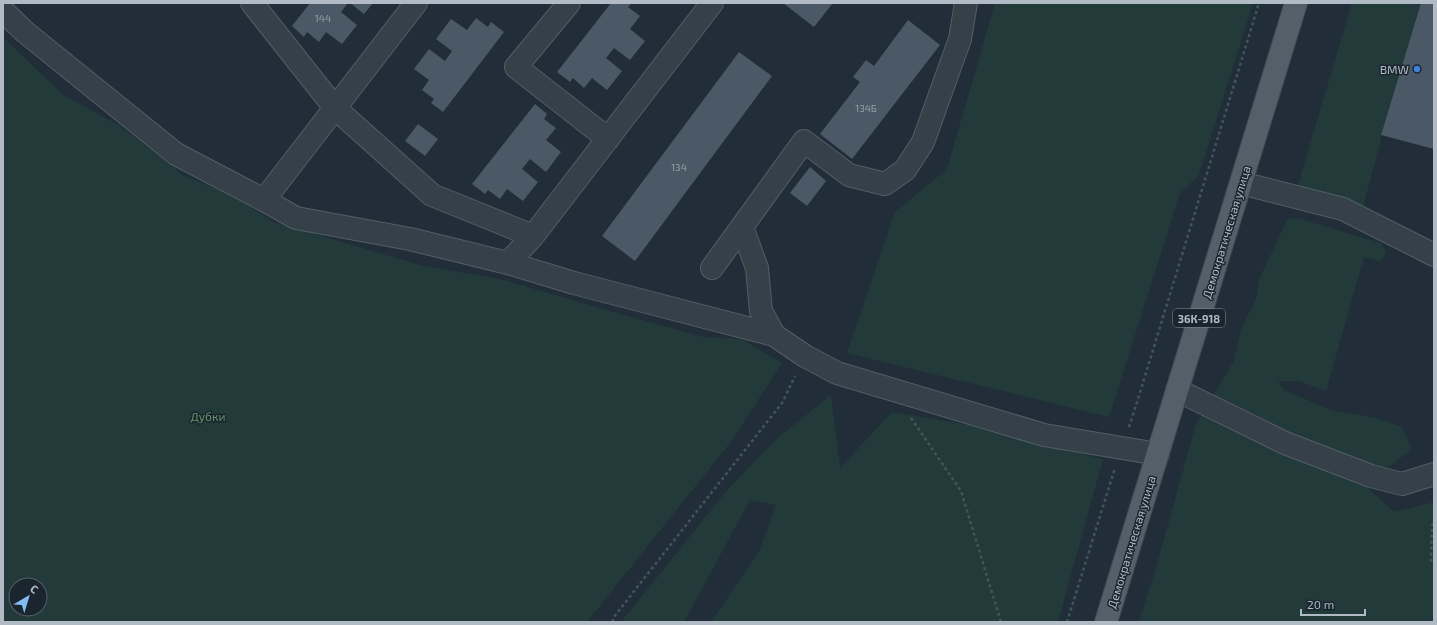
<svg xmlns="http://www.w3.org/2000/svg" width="1437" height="625" font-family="'Exo 2',sans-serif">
  <rect width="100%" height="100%" fill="#212e39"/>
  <path fill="#233a3a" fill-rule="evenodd" d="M995,3H1253L1199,175L1180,193L1109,417L847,353L895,212L947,169Z
    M1352,3H1421L1381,135L1380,144L1362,210L1298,185Z
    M3,37L62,94L120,126L184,176L237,197L273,222L420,265L504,280L606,310L703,337L741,339L782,363L730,443L587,622H3ZM16,585H40V609H16Z
    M1288,218L1300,219L1381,243L1386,251L1384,256L1379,261L1364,257L1326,391L1299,381H1278L1284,390L1331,410L1376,418L1402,427L1412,449L1365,485L1394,512L1434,502V622H1139L1155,571L1196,424L1234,361L1241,329L1257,297L1259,280Z
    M831,395L840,468L892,412L976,426L1006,436L1103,459L1058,622H711L759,552L776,505L750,500L684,622H621L728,489L779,437Z"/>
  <path fill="#4a5965" d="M310,3H348L341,12L357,25L342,44L326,32L319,42L307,32L304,37L292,26Z
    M350,3H373L364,14Z
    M611,3H632L628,7L640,16L630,29L645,41L630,60L614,48L606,58L622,71L607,90L592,78L584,88L573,78L570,82L557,72Z
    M783,3H833L814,27Z
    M1421,3H1434V149L1381,135Z
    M476,18L488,27L491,22L504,32L443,112L431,103L434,99L422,90L429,80L414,69L429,49L445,61L452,51L436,39L451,19L467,30Z
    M908,20L940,45L852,159L820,134L860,82L853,77L866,60L874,66Z
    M739,52L772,76L635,261L602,236Z
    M535,104L547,114L544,119L556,128L546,140L561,152L546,172L530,159L522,169L538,182L523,201L507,189L500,199L488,190L485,194L472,184Z
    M418,124L438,139L425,156L405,141Z
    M810,167L826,181L807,206L790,193Z"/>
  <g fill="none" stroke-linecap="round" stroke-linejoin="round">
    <g stroke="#535e67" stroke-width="24">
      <path id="minor" d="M252,3L335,108L432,195L533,236
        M569,3L516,67L608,139
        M3,11L25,32L176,154L264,200L296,218L410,239L508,263L574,283L774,335L805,356L837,373L1044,435L1158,454
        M1241,183L1343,209L1434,255
        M264,200L416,3
        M742,227L757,268L761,311L774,335
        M508,263L533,236L712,3
        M712,268L804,141L849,175L885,184L905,170L923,142L960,39L966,3
        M1177,390L1285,443L1371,476L1402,484L1434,474"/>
    </g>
    <g stroke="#3e4953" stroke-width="24">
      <path id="major" d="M1106,622L1296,3"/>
    </g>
    <path stroke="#415657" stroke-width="2.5" stroke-dasharray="3 3" stroke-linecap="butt" d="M911,418L961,491L1001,622
      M1129,427L1138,399L1259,3
      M1434,524L1432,525L1431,560L1434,563
      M613,622V618L782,403L795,376
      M1067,622L1115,468"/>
    <use href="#minor" stroke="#354049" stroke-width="22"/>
    <use href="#major" stroke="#535f69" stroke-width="22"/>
  </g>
  <circle fill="#3f7fe0" stroke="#1a252e" stroke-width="1.5" cx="1417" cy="69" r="4"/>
  <g text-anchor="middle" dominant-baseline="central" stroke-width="3" stroke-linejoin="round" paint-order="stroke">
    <g font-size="10" fill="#96a2ae">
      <text x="323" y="18">144</text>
      <text x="866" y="108">134Б</text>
      <text x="679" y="167">134</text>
    </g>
    <rect fill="#1a252e" stroke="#838e98" stroke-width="1" x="1173" y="309" width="52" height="18" rx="3"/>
    <g font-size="11" font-weight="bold" fill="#b0bbc6">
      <text x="1199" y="318">36К-918</text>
    </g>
    <g font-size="12" fill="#b0bbc6" stroke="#1a252e" text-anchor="end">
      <text x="1409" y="69">BMW</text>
    </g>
    <g font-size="12" fill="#b0bbc6" stroke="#1a252e">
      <text transform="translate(1226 232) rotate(-73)">Демократическая улица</text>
      <text transform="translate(1131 542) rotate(-73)">Демократическая улица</text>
    </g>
    <g font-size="12" fill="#67966d" stroke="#1a252e">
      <text x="208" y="416">Дубки</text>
    </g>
  </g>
  <rect width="1437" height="625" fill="none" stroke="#b0bbc6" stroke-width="8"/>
  <g transform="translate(28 597) rotate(38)"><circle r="19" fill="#1a252e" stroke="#56616b"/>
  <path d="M0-3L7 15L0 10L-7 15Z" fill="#84bcf6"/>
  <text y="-6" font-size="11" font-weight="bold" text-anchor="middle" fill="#b0bbc6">С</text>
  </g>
  <path d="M1301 609v6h64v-6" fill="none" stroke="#b0bbc6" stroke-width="2"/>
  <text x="1307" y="609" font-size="12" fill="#b0bbc6" stroke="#1a252e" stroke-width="3" paint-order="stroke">20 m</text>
</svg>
